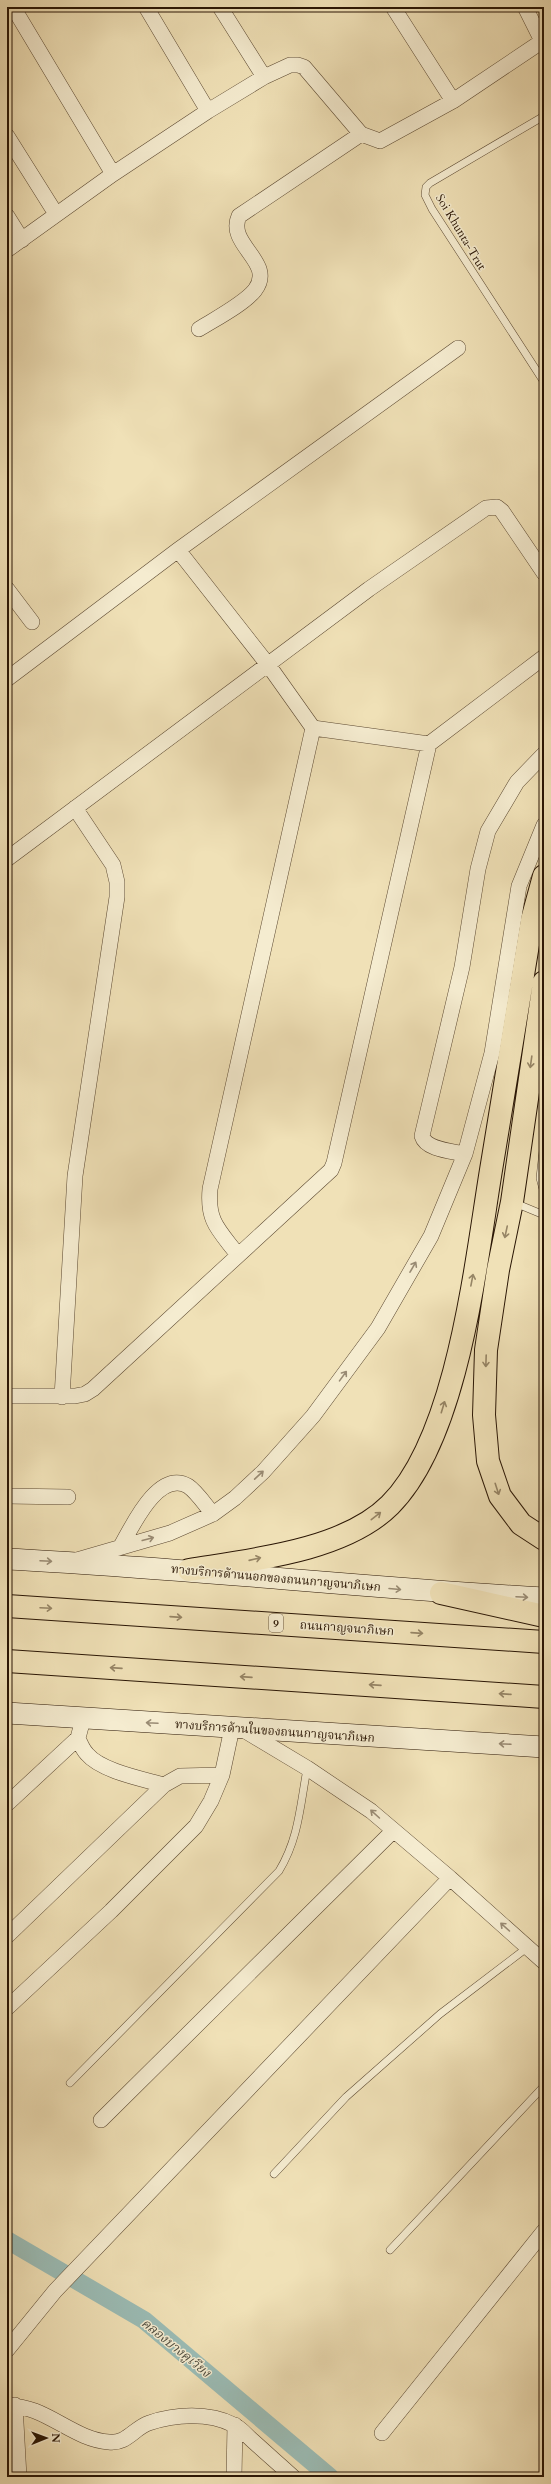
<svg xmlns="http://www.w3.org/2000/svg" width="551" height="2484" font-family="Cardo,'Noto Serif Thai',serif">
  <rect width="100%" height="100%" fill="#f0e1b7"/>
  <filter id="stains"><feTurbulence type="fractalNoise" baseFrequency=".005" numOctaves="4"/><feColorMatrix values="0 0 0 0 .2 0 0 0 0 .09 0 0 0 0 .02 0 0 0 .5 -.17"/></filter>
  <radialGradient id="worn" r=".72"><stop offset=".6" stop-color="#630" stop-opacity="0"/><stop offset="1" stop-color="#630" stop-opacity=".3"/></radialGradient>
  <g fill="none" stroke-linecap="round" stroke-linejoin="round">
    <path stroke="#9bbcb5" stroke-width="18" d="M7,2240L144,2320L330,2477"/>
    <g stroke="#5b4831" stroke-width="8">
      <path id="service" d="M544,116L430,183L426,187L425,195L432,209L544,382
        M544,1142L540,1178L544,1193
        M515,1203L544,1215
        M70,2083L279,1871C299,1838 300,1806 307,1769
        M274,2174L346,2097L440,2014L528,1947
        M390,2250L544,2086"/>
    </g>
    <g stroke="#5b4831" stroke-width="16">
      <path id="minor" d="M13,7L113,174
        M146,7L208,111
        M220,7L264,77
        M393,7L453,101
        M525,7L542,41
        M7,136L56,214
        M7,216L22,240
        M7,250L113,174L208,111L264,77L290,65H298L304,67L361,134L380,141L453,101L544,40
        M199,329C215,319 244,304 255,290C276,262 226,245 239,216L361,134
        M178,550L269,666L313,728L429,744
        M7,589L32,622
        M7,679L178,550L458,348
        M7,859L369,589L486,508L497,507L502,511L544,573
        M465,1154C452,1151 426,1150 422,1136L462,967L478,869L488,831L517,782L544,754
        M238,1255C219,1230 207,1222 210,1189L313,728
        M7,1396H75L85,1394L93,1389L331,1170L334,1163L429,744L544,657
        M62,1397L75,1176L117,897V882L113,865L75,808
        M7,1496L68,1497
        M121,1546C132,1527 158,1469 188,1486C197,1492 206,1506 213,1514
        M77,1560L170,1533L213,1514L235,1498L263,1472L313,1416L378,1328L431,1236L465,1154L492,1053L519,886L544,825
        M83,1719L78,1738C80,1743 83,1750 87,1754C101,1771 143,1779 164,1785
        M242,1729L307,1768L371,1811L450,1878L544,1962
        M7,1804L78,1738
        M7,1936L164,1785L180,1776L222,1775
        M7,2008L111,1911L196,1826L211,1801L222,1775L232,1728
        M101,2120L393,1831
        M7,2350L55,2291L450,1878
        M15,2405L19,2477
        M7,2406C44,2404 73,2440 109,2442C127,2444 134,2428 149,2423C175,2414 209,2412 234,2425C241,2428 247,2436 253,2441C266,2453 280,2465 293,2477
        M382,2433L544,2231
        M234,2477L235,2425"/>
    </g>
    <g stroke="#291504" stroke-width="22">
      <path id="secondary" d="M7,1559C186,1568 365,1588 544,1598
        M7,1713L544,1747"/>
    </g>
    <g stroke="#291504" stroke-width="24">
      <path id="primary" d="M544,982L512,1202L498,1270L486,1350L484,1415L488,1461L500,1496L521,1524L544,1539
        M189,1570C251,1560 344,1551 390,1505C459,1436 476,1259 492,1164C505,1083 519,1001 532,920L544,876"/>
    </g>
    <g stroke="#291504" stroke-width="24">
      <path id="trunk" d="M441,1593L544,1616
        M7,1606L544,1642
        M7,1661L544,1697"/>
    </g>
    <use href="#service" stroke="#f5ecd0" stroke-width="7"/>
    <use href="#minor" stroke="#f5ecd0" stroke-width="15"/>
    <use href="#secondary" stroke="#f5ecd0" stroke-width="21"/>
    <use href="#primary" stroke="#f0e1b7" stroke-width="22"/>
    <use href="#trunk" stroke="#f0e1b7" stroke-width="22"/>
  </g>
  <defs><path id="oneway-shaft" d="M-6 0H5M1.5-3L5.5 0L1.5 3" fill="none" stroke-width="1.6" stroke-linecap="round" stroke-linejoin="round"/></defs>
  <g stroke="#968566">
    <use href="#oneway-shaft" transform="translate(531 1062) rotate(98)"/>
    <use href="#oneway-shaft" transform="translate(506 1232) rotate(102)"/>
    <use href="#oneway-shaft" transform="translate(472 1280) rotate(-79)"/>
    <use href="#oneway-shaft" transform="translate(486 1361) rotate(92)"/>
    <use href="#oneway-shaft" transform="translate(443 1407) rotate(-73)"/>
    <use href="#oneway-shaft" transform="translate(497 1489) rotate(72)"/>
    <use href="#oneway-shaft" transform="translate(376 1516) rotate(-38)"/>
    <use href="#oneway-shaft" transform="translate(255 1559) rotate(-13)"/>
    <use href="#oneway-shaft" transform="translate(46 1608) rotate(3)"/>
    <use href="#oneway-shaft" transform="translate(176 1617) rotate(4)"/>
    <use href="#oneway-shaft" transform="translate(417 1633) rotate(4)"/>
    <use href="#oneway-shaft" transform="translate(116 1668) rotate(-176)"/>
    <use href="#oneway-shaft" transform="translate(246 1677) rotate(-176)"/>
    <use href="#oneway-shaft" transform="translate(375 1685) rotate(-176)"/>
    <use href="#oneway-shaft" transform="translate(505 1694) rotate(-176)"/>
  </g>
  <g stroke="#998b74">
    <use href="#oneway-shaft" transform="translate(413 1267) rotate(-60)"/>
    <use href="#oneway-shaft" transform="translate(343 1376) rotate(-54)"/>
    <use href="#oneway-shaft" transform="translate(259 1475) rotate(-43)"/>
    <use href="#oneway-shaft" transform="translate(148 1539) rotate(-15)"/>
    <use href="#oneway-shaft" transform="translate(46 1561) rotate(3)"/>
    <use href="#oneway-shaft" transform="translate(395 1589) rotate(5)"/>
    <use href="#oneway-shaft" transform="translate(522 1597) rotate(3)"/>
    <use href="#oneway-shaft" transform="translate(152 1723) rotate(-177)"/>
    <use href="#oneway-shaft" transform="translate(505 1744) rotate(-177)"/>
    <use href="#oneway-shaft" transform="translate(375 1814) rotate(-138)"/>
    <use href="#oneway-shaft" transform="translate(505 1927) rotate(-138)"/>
  </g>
  <g text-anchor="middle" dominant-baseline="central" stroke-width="3" stroke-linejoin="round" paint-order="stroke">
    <rect fill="#f5ecd0" stroke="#665641" stroke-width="1" x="269" y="1614" width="14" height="18" rx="3"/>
    <g font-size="11" font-weight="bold" fill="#291504">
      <text x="276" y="1623">9</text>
    </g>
    <g font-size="12" fill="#291504" stroke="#f5ecd0">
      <text transform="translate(461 232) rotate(59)">Soi Khunta-Trut</text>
      <text transform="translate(276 1578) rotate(5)">ทางบริการด้านนอกของถนนกาญจนาภิเษก</text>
      <text transform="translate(347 1628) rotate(4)">ถนนกาญจนาภิเษก</text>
      <text transform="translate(275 1731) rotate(4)">ทางบริการด้านในของถนนกาญจนาภิเษก</text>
    </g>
    <g font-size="13" font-style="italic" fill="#514f42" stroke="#f5ecd0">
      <text transform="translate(176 2348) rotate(39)">คลองบางคูเวียง</text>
    </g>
  </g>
  <rect width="551" height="2484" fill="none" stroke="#f0e1b7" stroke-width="24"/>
  <rect x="8" y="8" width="535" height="2468" fill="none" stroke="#291504" stroke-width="2"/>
  <rect x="12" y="12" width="527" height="2460" fill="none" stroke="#291504"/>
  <g transform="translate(46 2438) rotate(89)" stroke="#f5ecd0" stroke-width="3" paint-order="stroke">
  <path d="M0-3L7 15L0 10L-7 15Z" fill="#291504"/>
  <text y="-6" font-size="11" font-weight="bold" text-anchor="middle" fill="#291504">N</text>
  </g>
  <rect width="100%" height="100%" filter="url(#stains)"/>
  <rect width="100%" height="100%" fill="url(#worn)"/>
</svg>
